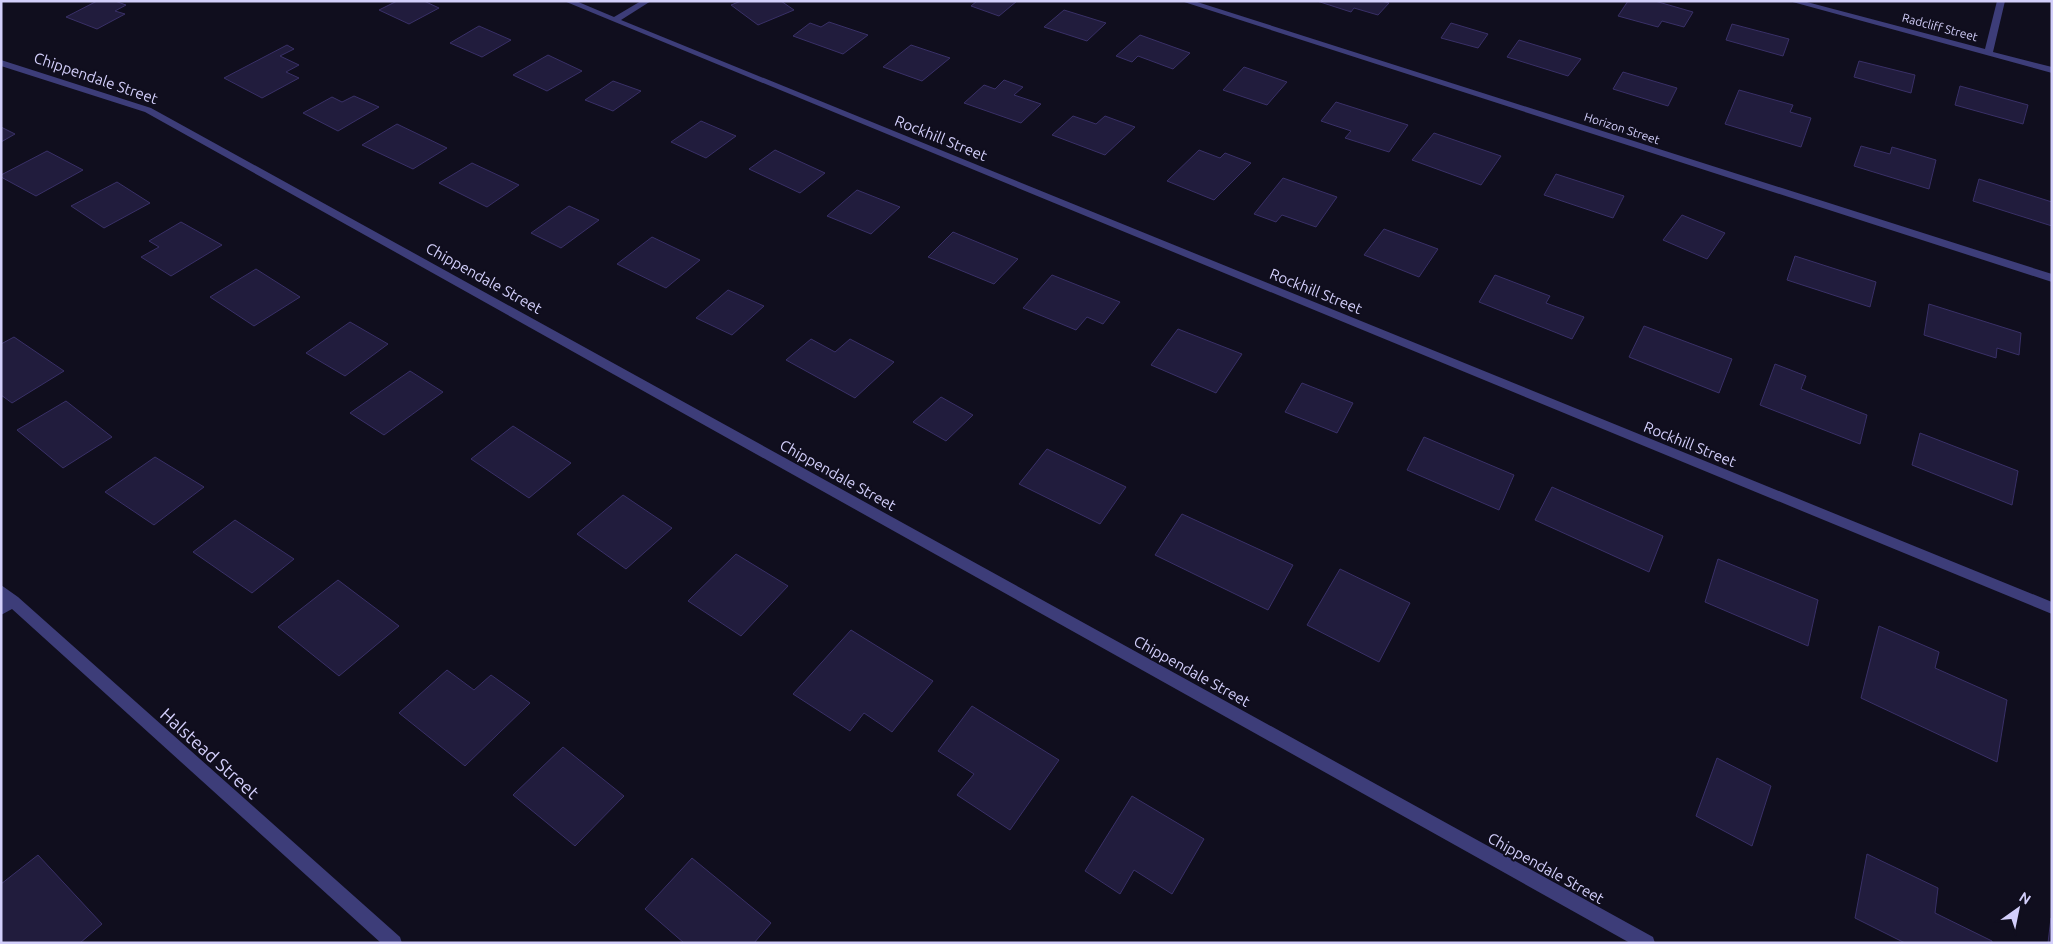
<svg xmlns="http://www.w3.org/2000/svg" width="2053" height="944" font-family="Ubuntu,sans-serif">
  <rect width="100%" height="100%" fill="#100e1e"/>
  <path fill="#211c3d" stroke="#393067" d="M97,1H115L126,5L115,11L125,14L97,29L66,17Z
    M397,1H424L439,8L409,24L379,10Z
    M741,1H781L794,10L758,25L731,5Z
    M977,1H1017L999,16L971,6Z
    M1317,1H1382L1389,3L1378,15L1354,8L1351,12Z
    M1628,1H1655L1693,12L1684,27L1662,21L1658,27L1618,16Z
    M1064,10L1106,23L1087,41L1044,27Z
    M829,22L868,35L843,54L793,36L810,23L821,27Z
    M1451,23L1488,34L1478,48L1441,38Z
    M1732,24L1789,39L1783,56L1726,40Z
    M479,26L511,40L482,57L450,43Z
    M1140,35L1190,53L1173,69L1138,56L1132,62L1116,56Z
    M1519,40L1581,59L1568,76L1507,57Z
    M287,45L294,49L280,56L299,65L286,72L299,78L262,98L224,78Z
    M911,45L950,58L922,81L883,67Z
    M548,55L582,71L547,91L513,75Z
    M1859,61L1915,75L1911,93L1854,77Z
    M1244,67L1287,82L1267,105L1223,90Z
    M1623,72L1677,88L1668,106L1613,89Z
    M1004,80L1023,87L1014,95L1041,104L1021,123L964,103L984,85L995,89Z
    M613,81L641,91L613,111L585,100Z
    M1960,86L2028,105L2023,124L1955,105Z
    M1739,90L1793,105L1790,112L1811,118L1801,147L1725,124Z
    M354,96L379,107L338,131L303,113L332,97L342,102Z
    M1336,102L1408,125L1389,152L1345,138L1351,131L1321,121Z
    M1073,116L1096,124L1105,116L1135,127L1105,155L1052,135Z
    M701,121L736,136L706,158L671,142Z
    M397,124L447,148L413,169L362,145Z
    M1,127L15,134L1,142Z
    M1434,133L1501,156L1481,185L1412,160Z
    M1861,146L1890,154L1892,147L1936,160L1929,189L1854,166Z
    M775,150L825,173L800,193L749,169Z
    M1199,150L1220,158L1225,153L1251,163L1214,200L1167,181Z
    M47,151L83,170L36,196L1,177V175Z
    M472,163L519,185L487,207L439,183Z
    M1556,174L1624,196L1613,218L1544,195Z
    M1283,178L1337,197L1316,227L1282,215L1276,222L1254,214Z
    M1979,179L2052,202V226L1973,201Z
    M117,182L150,203L104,228L71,206Z
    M857,190L900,207L871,234L827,216Z
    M569,206L599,220L561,248L531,233Z
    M1682,215L1725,233L1707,259L1663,240Z
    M181,222L222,245L171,276L141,257L159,247L149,241Z
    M1384,229L1438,249L1419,277L1364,255Z
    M953,232L1018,259L994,284L928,257Z
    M652,237L700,260L666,288L617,264Z
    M1795,256L1876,282L1870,307L1787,280Z
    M256,269L300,297L254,326L210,297Z
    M1052,275L1120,302L1103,324L1087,317L1076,330L1023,308Z
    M1495,275L1550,296L1546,303L1584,317L1572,339L1479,302Z
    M728,290L764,306L732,335L696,318Z
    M1929,304L2021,333L2019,355L1997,348L1996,358L1924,335Z
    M350,322L388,344L345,376L306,353Z
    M1644,326L1732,359L1719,393L1629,357Z
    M1178,329L1242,354L1216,393L1151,365Z
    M14,337L64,371L12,403L1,395V344Z
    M811,339L835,352L850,339L894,362L855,398L786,360Z
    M1775,364L1806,376L1801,389L1867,415L1860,444L1760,405Z
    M410,371L443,392L384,435L350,413Z
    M1302,383L1353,403L1337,433L1285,412Z
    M941,397L973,415L946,441L913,422Z
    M66,401L112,437L63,468L17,430Z
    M513,426L571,463L529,498L471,459Z
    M1920,433L2018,471L2012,505L1912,465Z
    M1424,437L1514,475L1499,510L1407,470Z
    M1047,449L1126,487L1100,524L1019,484Z
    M155,457L204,487L154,525L105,492Z
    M1552,487L1663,536L1649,572L1535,520Z
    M623,495L672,528L626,569L577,534Z
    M1182,514L1293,565L1268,610L1155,555Z
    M235,520L294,559L252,593L193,552Z
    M736,554L788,586L741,636L688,601Z
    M1718,559L1818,600L1808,646L1705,602Z
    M1340,569L1410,603L1379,662L1307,625Z
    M338,580L399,626L339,676L278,627Z
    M1879,626L1939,652L1935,668L2007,700L1997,762L1861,698Z
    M851,630L933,681L892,732L864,713L850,731L793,694Z
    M447,670L474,690L491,675L530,703L465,766L399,713Z
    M972,706L1059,760L1010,830L957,795L974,774L938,751Z
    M563,747L624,796L575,846L513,795Z
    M1717,758L1771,786L1752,846L1696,816Z
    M1132,796L1204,839L1172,894L1134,870L1120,894L1085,871Z
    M1867,854L1938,888L1935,913L1992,941V943H1905L1855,918Z
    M38,855L102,924L80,943H1V884Z
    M692,858L771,923L754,943H684L645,909Z
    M2051,918L2052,943H2048Z"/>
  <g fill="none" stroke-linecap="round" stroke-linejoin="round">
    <path fill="#3d3d79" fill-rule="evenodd" d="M564,1H576L614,17L641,1H651L621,20L2052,602V614Z
      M1181,1H1194L2052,274V282Z
      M1789,1H1803L1985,49L1997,1H2005L1993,52L2052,67V73Z
      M1,60L151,108L1653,937L1655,943H1630L145,112L1,66Z
      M1,585L18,597L400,937L402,943H381L12,609L1,615Z"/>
  </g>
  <g text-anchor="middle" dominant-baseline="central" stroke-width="4" stroke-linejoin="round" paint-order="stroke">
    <g font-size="12" fill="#d3cffb" stroke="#100e1e">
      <text transform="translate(1940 27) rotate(15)">Radcliff Street</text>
      <text transform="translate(1622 128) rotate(18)">Horizon Street</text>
    </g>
    <g font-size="15" fill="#d3cffb" stroke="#100e1e">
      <text transform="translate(96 78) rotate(19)">Chippendale Street</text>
      <text transform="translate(941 138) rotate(22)">Rockhill Street</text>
      <text transform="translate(484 278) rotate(29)">Chippendale Street</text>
      <text transform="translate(1316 291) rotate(22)">Rockhill Street</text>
      <text transform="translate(1690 444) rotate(22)">Rockhill Street</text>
      <text transform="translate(838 475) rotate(29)">Chippendale Street</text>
      <text transform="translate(1192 671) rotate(29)">Chippendale Street</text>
      <text transform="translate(1546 868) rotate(29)">Chippendale Street</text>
    </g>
    <g font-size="18" fill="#d3cffb" stroke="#100e1e">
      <text transform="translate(210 753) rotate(42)">Halstead Street</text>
    </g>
  </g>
  <rect width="2053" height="944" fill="none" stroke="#d3cffb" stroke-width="5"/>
  <g transform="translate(2018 909) rotate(33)" stroke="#100e1e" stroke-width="4" paint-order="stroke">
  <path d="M0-4L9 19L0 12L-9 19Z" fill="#d3cffb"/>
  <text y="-8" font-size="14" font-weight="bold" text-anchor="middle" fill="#d3cffb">N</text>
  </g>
</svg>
